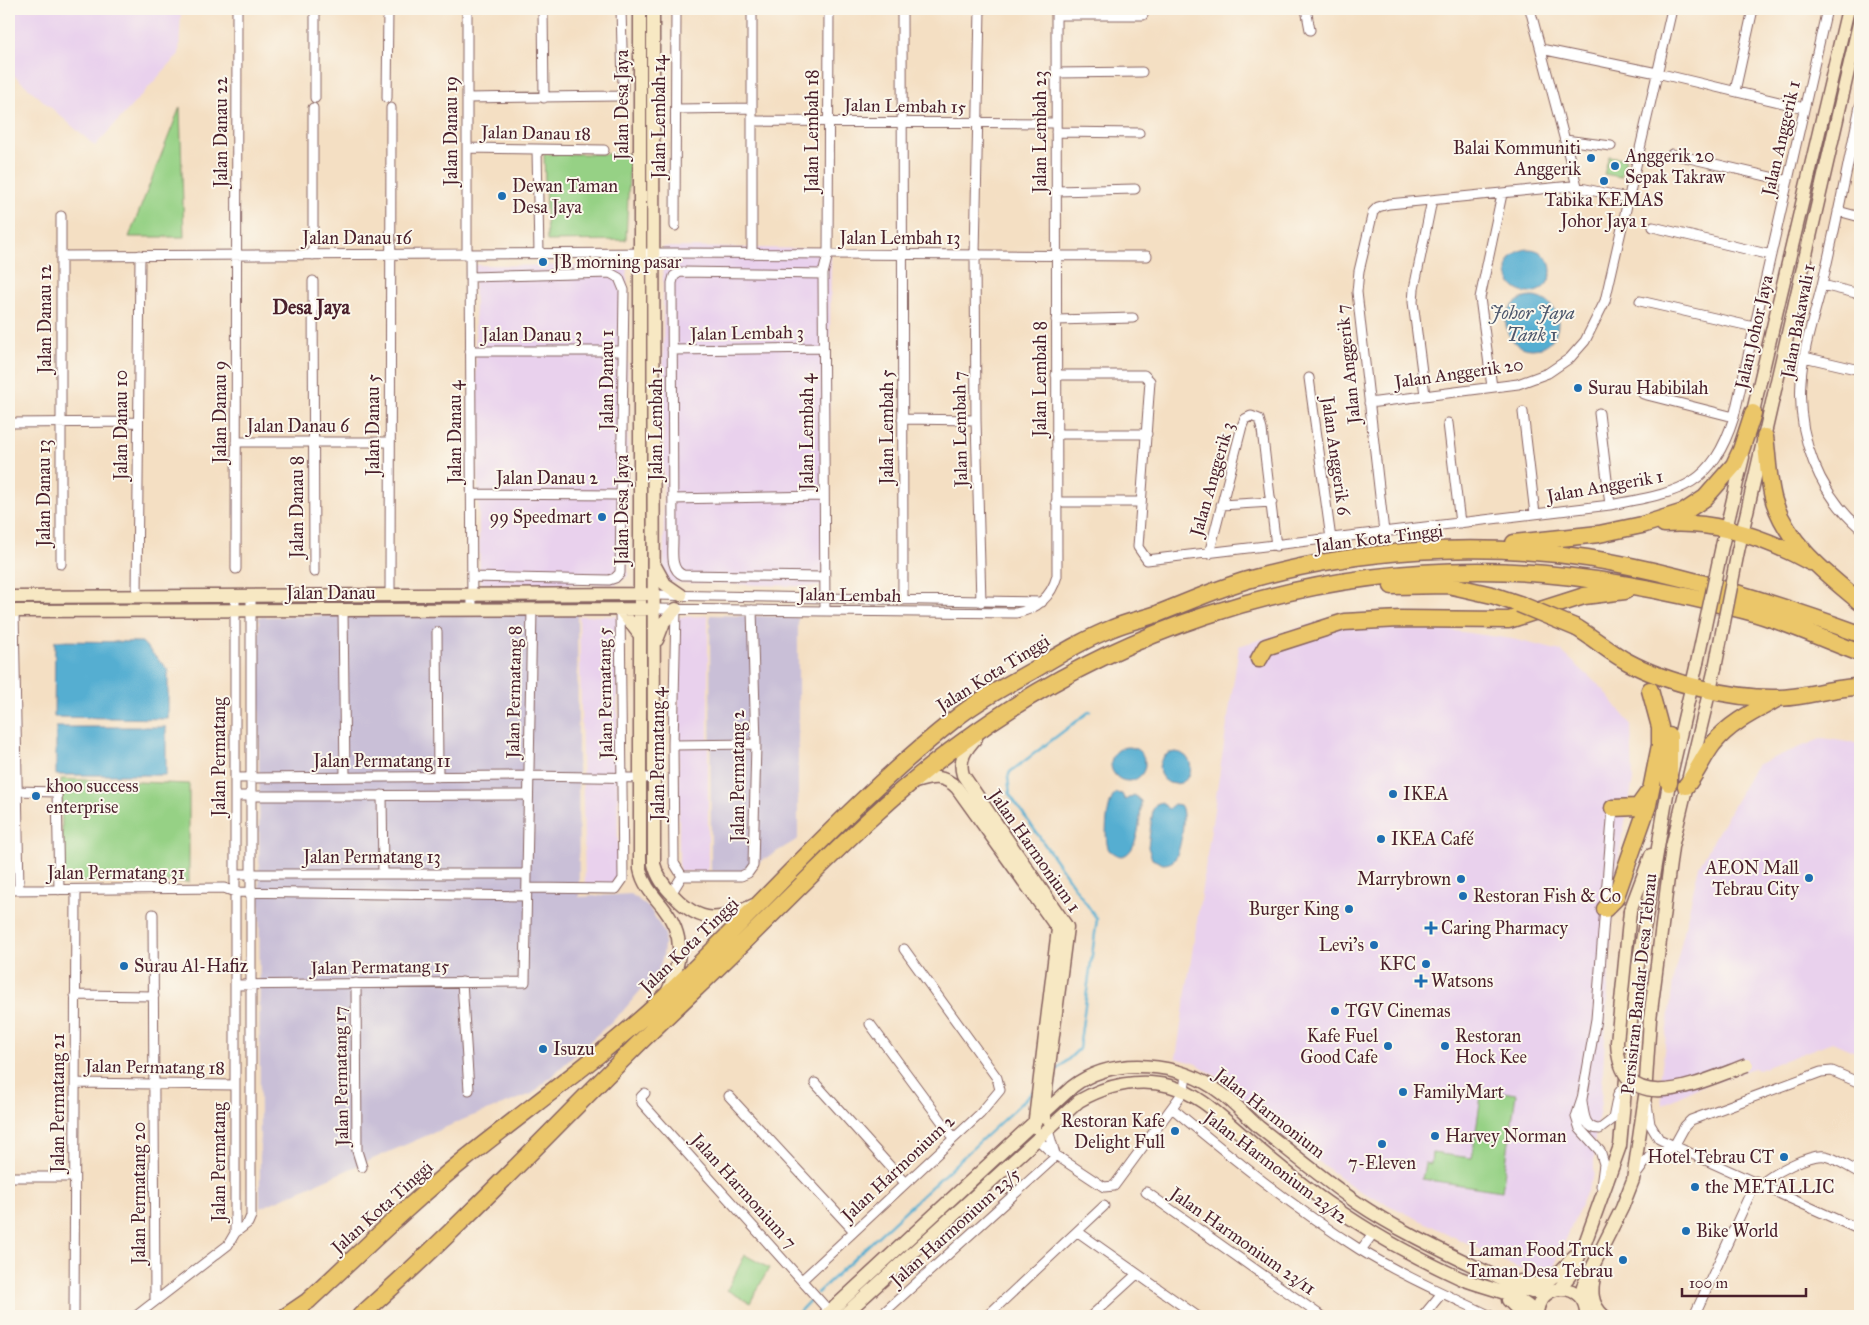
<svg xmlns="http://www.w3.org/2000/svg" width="1869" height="1325" font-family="'IM FELL Great Primer',serif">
  <rect width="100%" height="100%" fill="#fbf7ec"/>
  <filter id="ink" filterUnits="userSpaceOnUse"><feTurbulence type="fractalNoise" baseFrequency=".02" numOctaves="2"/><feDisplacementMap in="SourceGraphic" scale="10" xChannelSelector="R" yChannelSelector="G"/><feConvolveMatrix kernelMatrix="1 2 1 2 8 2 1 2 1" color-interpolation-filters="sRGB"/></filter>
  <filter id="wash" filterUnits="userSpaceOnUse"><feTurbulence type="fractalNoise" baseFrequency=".0096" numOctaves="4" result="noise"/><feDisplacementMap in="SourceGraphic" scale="20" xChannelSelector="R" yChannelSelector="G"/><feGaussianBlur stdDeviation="1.12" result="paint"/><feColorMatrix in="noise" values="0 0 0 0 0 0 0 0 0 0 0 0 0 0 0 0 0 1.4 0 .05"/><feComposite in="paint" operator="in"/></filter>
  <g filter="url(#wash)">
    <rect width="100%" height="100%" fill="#f4dfc3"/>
    <path fill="#e9d1ed" d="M9,9H181L179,54L95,146L9,71Z
      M663,247L831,249L827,587L664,582Z
      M474,265L627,266L628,576L616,584H480Z
      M1342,615L1512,639L1561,651L1603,689L1631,725L1633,780L1615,877L1601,1102L1594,1144V1175L1553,1269L1528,1273L1356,1189L1282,1135L1222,1080L1197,1064L1176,1058L1239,646Z
      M579,616H617L618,884L585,886Z
      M708,616V873L679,871L678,617Z
      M1823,738L1860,744V1054L1832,1042L1758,1070L1753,1068L1703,1085L1662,1105L1660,1082L1674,975L1699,866L1756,765Z"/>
    <path fill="#c9bfd7" d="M577,611L579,897L631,894L644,904L650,909L665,934L663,956L658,970L622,1012L532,1094L467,1118L260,1208L259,617Z
      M710,615L798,617V839L741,873L711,871Z"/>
    <path fill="#96d185" stroke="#707858" d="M180,107L184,237H129Z
      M544,154H630L626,240L547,241Z
      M1609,156L1626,159L1621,177L1604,174Z
      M61,779L189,784V882H63Z
      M1482,1089L1516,1094L1502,1191L1422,1179L1425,1163L1431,1164L1432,1153L1472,1158Z
      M745,1255L769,1268L750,1303L727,1290Z"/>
    <path fill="#54aed1" stroke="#4f667e" d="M1507 271a22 22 0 1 1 44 0a22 22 0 1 1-44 0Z
      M1506 323a26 26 0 1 1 52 0a26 26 0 1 1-52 0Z
      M55,641L142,642L168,670V719L54,717Z
      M56,727H166V775H56Z
      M1111 764a17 17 0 1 1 34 0a17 17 0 1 1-34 0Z
      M1159 768a16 16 0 1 1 32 0a16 16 0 1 1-32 0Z
      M1116,793L1122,794L1125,800L1134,795L1141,801C1141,817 1137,874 1109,850C1103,840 1107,799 1116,793Z
      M1162,802L1168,809L1174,804L1180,805C1187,812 1181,852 1174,860C1171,863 1167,864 1163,864L1152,859L1148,847L1153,809L1156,804Z"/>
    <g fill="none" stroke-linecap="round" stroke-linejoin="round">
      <path stroke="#54aed1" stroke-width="2.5" d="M1053,1074L1079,1049L1097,919L1010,795L1008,777L1010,772L1090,711
        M817,1293L1034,1091
        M795,1316L813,1297"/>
    </g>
  </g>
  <g filter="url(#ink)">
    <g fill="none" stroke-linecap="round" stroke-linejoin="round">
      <g stroke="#866260" stroke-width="11">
        <path id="street" d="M467,9V254
          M543,9L544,98
          M752,9V254
          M902,9L903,600
          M980,9L975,255L976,420L981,602
          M1306,9L1310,30
          M1530,9L1577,186
          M1056,15H1143
          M1541,49L1657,73L1804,108
          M1056,73L1142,72
          M1735,91L1753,9
          M315,98V9
          M387,98L388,9
          M467,98L618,96L623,92V86L621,9
          M1860,106C1848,165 1836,225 1822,285C1814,317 1803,348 1801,381C1797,436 1818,492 1860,528
          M313,108V255
          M676,109L752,108
          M753,121L1056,123
          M1056,132L1139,133
          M1565,140L1611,146
          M467,148L604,150
          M537,150L539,254
          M1672,154L1788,181
          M1056,191L1135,189
          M1838,211L1860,217
          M675,226L676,9
          M1653,227L1771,255
          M470,254L472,610
          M61,256L675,253L1147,256
          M823,274L680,272L674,276L672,283L673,540C673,552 670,570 683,575L824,577
          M470,277L610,273L619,278L624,290L620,573L615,578L609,580L472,577
          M313,281L314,572
          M1822,285L1860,294
          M1640,301L1754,327
          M1056,320L1133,318
          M672,350L823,348
          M470,351H623
          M1804,357L1860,370
          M1056,375H1144L1150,381L1138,547L1147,560L1610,505C1677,492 1711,490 1734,417L1827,9
          M1309,378L1331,539
          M1492,387L1480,298L1502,194
          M1643,394L1734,417
          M1425,395L1413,302L1414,289L1432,200
          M1369,403L1518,384L1548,373L1570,358L1585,341L1605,301L1672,9
          M1523,412L1535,514
          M1599,413L1610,505
          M902,419L976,420
          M9,423L137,422
          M1448,423L1460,523
          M1056,434H1147
          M236,442H390
          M472,494L622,495
          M673,499L823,496
          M1056,502H1141
          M1221,505L1272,502
          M1384,532L1357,292L1359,271L1373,212L1378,207L1389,204L1572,186L1627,198
          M1209,554L1242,426L1245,419L1251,416L1259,419L1262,430L1276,546
          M61,564V216
          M236,569L237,9
          M390,595L391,108
          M654,595L1042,602
          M137,596L140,255
          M654,609L1016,613C1038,609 1051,597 1057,576L1056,9
          M343,610L345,777
          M14,611L19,890
          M825,611L823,274L828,254L829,9
          M437,632L438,777
          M673,745L756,744
          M235,778L529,776L654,778
          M16,791L57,792L59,890
          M382,795L383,873
          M235,796L528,795
          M235,874H527
          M682,876H741L748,873L753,866L756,744L752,610
          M527,888L616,889L623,879L620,609
          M9,890L224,888L235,892L526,896
          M671,894L682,876L674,863L673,745L676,609
          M153,914L155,1300
          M462,982L469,1090
          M356,983L357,1151L362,1167
          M235,985L525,982L532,609
          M75,995L154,996
          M870,1024L954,1138
          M75,1083L235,1085
          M815,1083L905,1183
          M645,1093L641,1097L642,1103L829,1311
          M729,1096L854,1231
          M1582,1101C1584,1114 1584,1129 1600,1129L1613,1119L1618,1094L1625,1085
          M1647,1104L1650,1124L1659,1139L1860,1230
          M1172,1108C1232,1158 1293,1207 1359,1249C1401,1275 1447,1295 1491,1316
          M1048,1130L1055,1154
          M1037,1139L1051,1152L1104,1187L1114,1186L1184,1091L1186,1074
          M1674,1146L1685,1126L1691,1120L1821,1072L1832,1071L1860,1083
          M9,1177H74
          M1634,1178L1649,1157L1674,1146
          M1761,1184C1774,1173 1808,1154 1825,1156C1836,1158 1850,1168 1860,1173
          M1601,1186L1604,1164L1600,1151L1580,1129L1576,1117L1582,1099L1596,1019L1613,808
          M1146,1192L1321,1316
          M1078,1232L1197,1316
          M235,1233V595
          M1361,1250L1374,1232
          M802,1280L980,1114L1000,1090L997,1078L904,949
          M74,1316L76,890
          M136,1316L228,1245L235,1233L248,1223L251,1216V595
          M880,1316L1051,1161
          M987,1316L1104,1206
          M1091,1316L1137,1274
          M1423,1316L1442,1293
          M1694,1316L1756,1181"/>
      </g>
      <g stroke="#866260" stroke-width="15">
        <path id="secondary" d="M640,9V869C643,884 652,894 662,906C686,936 682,960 667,993
          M653,9L654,864C657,877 664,886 674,896C701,925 721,921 754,905
          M1751,420L1848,9
          M1722,546L1743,457
          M1738,551L1860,19
          M655,566L665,584L681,595
          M9,597L646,594
          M620,609L639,634
          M9,611L646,609
          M657,640L664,622L676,609
          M976,738C966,749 958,759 963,775L1067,927L1045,1097V1118
          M915,782C932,777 943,774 957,788L1058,929L1034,1127
          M1630,911L1651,855
          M1595,1273C1591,1289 1590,1304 1604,1316
          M1520,1281C1544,1291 1560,1273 1574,1256
          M1559,1289L1571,1274L1585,1243L1620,1146L1634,988L1669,783L1697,663
          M1580,1297L1583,1286L1622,1208L1633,1180L1645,1096L1650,1019L1672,847L1715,668
          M1508,1300L1524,1316
          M825,1316L1072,1087C1114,1055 1180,1062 1221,1093C1235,1103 1247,1117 1260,1128C1292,1153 1323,1179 1356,1202C1406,1236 1463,1260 1517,1287L1532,1292L1547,1293
          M843,1316L1079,1101C1107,1085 1139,1078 1170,1086C1201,1095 1221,1117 1245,1137C1277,1165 1311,1193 1347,1216C1383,1240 1421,1260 1460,1278C1488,1290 1516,1290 1537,1315
          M1537,1316C1537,1279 1588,1281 1586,1316"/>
      </g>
      <g stroke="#866260" stroke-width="19">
        <path id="highway" d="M1765,437C1768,457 1768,481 1774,501C1788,545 1827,574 1860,602
          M1664,524C1715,520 1766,538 1810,562
          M1514,543L1599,534L1642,525L1684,512L1705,498L1734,465L1741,450L1753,413
          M1392,586L1448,585L1492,595L1519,604
          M1577,628C1595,639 1611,653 1628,662C1667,683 1733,699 1777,698C1805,698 1832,687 1860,687
          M1259,659L1266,647L1344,622L1400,619L1509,620L1584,596L1625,591
          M1669,783V736
          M1686,786C1697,773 1703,757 1713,744C1730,723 1753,712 1777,699
          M1613,808L1638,807L1648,793
          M1605,909L1615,899L1648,805L1660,745V727L1650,690
          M286,1316L308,1301C360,1253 410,1203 465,1159C531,1106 601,1057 664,998C762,906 849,803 955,719C978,700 1006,686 1032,671C1059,655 1085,639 1113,628C1127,622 1142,619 1157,614C1188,602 1218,588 1251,579C1359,549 1477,541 1587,558C1680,573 1772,602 1860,634
          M360,1316C454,1233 540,1142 628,1054C668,1014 710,976 750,936C818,869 884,799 961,743C1110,632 1293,571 1478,571C1566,571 1658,588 1743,610C1783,620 1822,639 1860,653"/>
      </g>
      <use href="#street" stroke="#fff" stroke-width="9"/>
      <use href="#secondary" stroke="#f7e8c3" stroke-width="12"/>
      <use href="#highway" stroke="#ebc669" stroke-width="16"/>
      <g stroke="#866260" stroke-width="15" stroke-linecap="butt">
        <path id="secondary-bridge" d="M1697,663L1722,546
          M1715,668L1738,551
          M1630,911L1617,1042C1620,1124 1704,1080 1747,1065"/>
      </g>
      <g stroke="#866260" stroke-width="19" stroke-linecap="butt">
        <path id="highway-bridge" d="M1519,604L1577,628"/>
      </g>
      <use href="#secondary-bridge" stroke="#f7e8c3" stroke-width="12"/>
      <use href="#highway-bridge" stroke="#ebc669" stroke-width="16"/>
    </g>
  </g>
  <g fill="#1f6fb2" stroke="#fbf7ec" stroke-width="2">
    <circle cx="1591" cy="158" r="5"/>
    <circle cx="1615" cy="166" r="5"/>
    <circle cx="1604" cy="181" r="5"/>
    <circle cx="502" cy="196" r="5"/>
    <circle cx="543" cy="262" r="5"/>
    <circle cx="1578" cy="388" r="5"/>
    <circle cx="602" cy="517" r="5"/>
    <circle cx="1393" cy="794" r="5"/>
    <circle cx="36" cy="796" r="5"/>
    <circle cx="1381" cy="839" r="5"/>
    <circle cx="1809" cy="878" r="5"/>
    <circle cx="1461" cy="879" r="5"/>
    <circle cx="1463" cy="896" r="5"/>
    <circle cx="1349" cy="909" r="5"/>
    <path d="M1428.5 920.5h5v5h5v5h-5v5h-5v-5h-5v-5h5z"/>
    <circle cx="1374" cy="945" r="5"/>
    <circle cx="1426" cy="964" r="5"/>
    <circle cx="124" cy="966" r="5"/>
    <path d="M1418.5 973.5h5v5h5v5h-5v5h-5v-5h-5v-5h5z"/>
    <circle cx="1335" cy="1011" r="5"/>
    <circle cx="1388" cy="1046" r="5"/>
    <circle cx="1445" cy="1046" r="5"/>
    <circle cx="543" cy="1049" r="5"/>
    <circle cx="1403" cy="1092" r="5"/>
    <circle cx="1175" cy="1131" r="5"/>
    <circle cx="1435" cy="1136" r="5"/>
    <circle cx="1382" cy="1144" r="5"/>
    <circle cx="1784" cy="1157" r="5"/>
    <circle cx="1695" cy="1187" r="5"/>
    <circle cx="1686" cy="1231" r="5"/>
    <circle cx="1623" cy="1260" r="5"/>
  </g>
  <g text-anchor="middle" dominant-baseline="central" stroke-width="4" stroke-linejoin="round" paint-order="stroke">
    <g font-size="18" fill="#4a1f2b" stroke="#fbf7ec">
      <text transform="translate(622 105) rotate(-90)">Jalan Desa Jaya</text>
      <text transform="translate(905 106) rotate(1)">Jalan Lembah 15</text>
      <text transform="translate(659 117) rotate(-90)">Jalan Lembah 14</text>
      <text transform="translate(451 131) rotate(-90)">Jalan Danau 19</text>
      <text transform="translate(812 131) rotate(-90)">Jalan Lembah 18</text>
      <text transform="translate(221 132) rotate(-90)">Jalan Danau 22</text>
      <text transform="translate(1040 132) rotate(-90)">Jalan Lembah 23</text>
      <text transform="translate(536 133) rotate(1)">Jalan Danau 18</text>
      <text transform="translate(1781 138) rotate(-77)">Jalan Anggerik 1</text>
      <text x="357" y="238">Jalan Danau 16</text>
      <text x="900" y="238">Jalan Lembah 13</text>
      <text transform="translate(45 319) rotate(-90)">Jalan Danau 12</text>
      <text transform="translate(1798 321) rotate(-79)">Jalan Bakawali 1</text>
      <text transform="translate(1754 332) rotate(-77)">Jalan Johor Jaya</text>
      <text transform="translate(747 333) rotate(-1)">Jalan Lembah 3</text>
      <text x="532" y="335">Jalan Danau 3</text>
      <text transform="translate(1348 364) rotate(-96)">Jalan Anggerik 7</text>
      <text transform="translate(1459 373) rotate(-8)">Jalan Anggerik 20</text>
      <text transform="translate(1040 379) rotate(-90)">Jalan Lembah 8</text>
      <text transform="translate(607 380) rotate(-90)">Jalan Danau 1</text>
      <text transform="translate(220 412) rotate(-90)">Jalan Danau 9</text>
      <text transform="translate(656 424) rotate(-90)">Jalan Lembah 1</text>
      <text transform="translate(121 425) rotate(-90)">Jalan Danau 10</text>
      <text transform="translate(373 425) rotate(-90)">Jalan Danau 5</text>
      <text x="298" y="426">Jalan Danau 6</text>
      <text transform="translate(887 427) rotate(-90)">Jalan Lembah 5</text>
      <text transform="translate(960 429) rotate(-91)">Jalan Lembah 7</text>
      <text transform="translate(455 432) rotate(-90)">Jalan Danau 4</text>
      <text transform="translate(807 432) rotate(-90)">Jalan Lembah 4</text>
      <text transform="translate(1336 456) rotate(82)">Jalan Anggerik 6</text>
      <text x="547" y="478">Jalan Danau 2</text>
      <text transform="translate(1212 479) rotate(-74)">Jalan Anggerik 3</text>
      <text transform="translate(1605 486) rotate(-10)">Jalan Anggerik 1</text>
      <text transform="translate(44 493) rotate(-90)">Jalan Danau 13</text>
      <text transform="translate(297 507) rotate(-90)">Jalan Danau 8</text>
      <text transform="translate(622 510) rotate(-90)">Jalan Desa Jaya</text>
      <text transform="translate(1379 538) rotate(-7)">Jalan Kota Tinggi</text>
      <text x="331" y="593">Jalan Danau</text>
      <text transform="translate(850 595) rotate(1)">Jalan Lembah</text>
      <text transform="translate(993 673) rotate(-32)">Jalan Kota Tinggi</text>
      <text transform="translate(514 692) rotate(-89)">Jalan Permatang 8</text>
      <text transform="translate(605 693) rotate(-91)">Jalan Permatang 5</text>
      <text transform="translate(658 754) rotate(-90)">Jalan Permatang 4</text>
      <text transform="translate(219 757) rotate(-90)">Jalan Permatang</text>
      <text x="382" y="761">Jalan Permatang 11</text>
      <text transform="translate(738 776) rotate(-90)">Jalan Permatang 2</text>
      <text transform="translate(1035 851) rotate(55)">Jalan Harmonium 1</text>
      <text x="372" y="857">Jalan Permatang 13</text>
      <text x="116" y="873">Jalan Permatang 31</text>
      <text transform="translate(689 945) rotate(-44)">Jalan Kota Tinggi</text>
      <text transform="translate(380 967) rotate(-1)">Jalan Permatang 15</text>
      <text transform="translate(1639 984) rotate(-84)">Persisiran Bandar Desa Tebrau</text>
      <text transform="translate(155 1067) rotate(1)">Jalan Permatang 18</text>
      <text transform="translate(341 1076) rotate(-91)">Jalan Permatang 17</text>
      <text transform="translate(58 1103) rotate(-90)">Jalan Permatang 21</text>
      <text transform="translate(1270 1113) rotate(38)">Jalan Harmonium</text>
      <text transform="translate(219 1162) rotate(-90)">Jalan Permatang</text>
      <text transform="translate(1276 1167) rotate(37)">Jalan Harmonium 23/12</text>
      <text transform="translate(898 1168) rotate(-43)">Jalan Harmonium 2</text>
      <text transform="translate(744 1191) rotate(48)">Jalan Harmonium 7</text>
      <text transform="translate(139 1193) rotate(-90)">Jalan Permatang 20</text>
      <text transform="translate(382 1207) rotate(-42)">Jalan Kota Tinggi</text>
      <text transform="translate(955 1227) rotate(-42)">Jalan Harmonium 23/5</text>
      <text transform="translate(1243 1241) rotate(35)">Jalan Harmonium 23/11</text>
    </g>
    <g font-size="18" fill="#4a1f2b" stroke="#fbf7ec" text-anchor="start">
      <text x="1581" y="148" text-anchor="end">Balai Kommuniti<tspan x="1581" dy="21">Anggerik</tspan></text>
      <text x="1625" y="156">Anggerik 20<tspan x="1625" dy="21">Sepak Takraw</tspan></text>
      <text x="512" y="186">Dewan Taman<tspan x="512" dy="21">Desa Jaya</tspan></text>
      <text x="1604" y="200" text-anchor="middle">Tabika KEMAS<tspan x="1604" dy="21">Johor Jaya 1</tspan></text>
      <text x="553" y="262">JB morning pasar</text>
      <text x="1588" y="388">Surau Habibilah</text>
      <text x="592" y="517" text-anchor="end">99 Speedmart</text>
      <text x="46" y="786">khoo success<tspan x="46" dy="21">enterprise</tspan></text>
      <text x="1403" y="794">IKEA</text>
      <text x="1391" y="839">IKEA Café</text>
      <text x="1799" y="868" text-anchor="end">AEON Mall<tspan x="1799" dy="21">Tebrau City</tspan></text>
      <text x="1451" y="879" text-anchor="end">Marrybrown</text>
      <text x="1473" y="896">Restoran Fish &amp; Co</text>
      <text x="1339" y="909" text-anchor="end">Burger King</text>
      <text x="1441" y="928">Caring Pharmacy</text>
      <text x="1364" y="945" text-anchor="end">Levi's</text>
      <text x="1416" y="964" text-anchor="end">KFC</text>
      <text x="134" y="966">Surau Al-Hafiz</text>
      <text x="1431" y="981">Watsons</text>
      <text x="1345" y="1011">TGV Cinemas</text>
      <text x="1378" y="1036" text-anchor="end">Kafe Fuel<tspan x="1378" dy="21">Good Cafe</tspan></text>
      <text x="1455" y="1036">Restoran<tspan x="1455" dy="21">Hock Kee</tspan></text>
      <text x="553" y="1049">Isuzu</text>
      <text x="1413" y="1092">FamilyMart</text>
      <text x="1165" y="1121" text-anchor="end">Restoran Kafe<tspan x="1165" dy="21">Delight Full</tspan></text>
      <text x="1445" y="1136">Harvey Norman</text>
      <text x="1774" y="1157" text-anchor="end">Hotel Tebrau CT</text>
      <text x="1382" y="1163" text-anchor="middle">7-Eleven</text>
      <text x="1705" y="1187">the METALLIC</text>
      <text x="1696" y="1231">Bike World</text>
      <text x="1613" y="1250" text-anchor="end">Laman Food Truck<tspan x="1613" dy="21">Taman Desa Tebrau</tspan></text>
    </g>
    <g font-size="19" font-style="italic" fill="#4e586d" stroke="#fbf7ec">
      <text x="1532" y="312">Johor Jaya<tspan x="1532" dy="22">Tank 1</tspan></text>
    </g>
    <g font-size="20" font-weight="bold" fill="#4a1f2b" stroke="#fbf7ec">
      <text x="311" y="307">Desa Jaya</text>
    </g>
  </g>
  <rect width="1869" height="1325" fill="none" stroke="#fbf7ec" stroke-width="30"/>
  <path d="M1682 1288v8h124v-8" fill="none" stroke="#4a1f2b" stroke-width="2.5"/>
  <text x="1689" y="1288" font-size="15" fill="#4a1f2b" stroke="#fbf7ec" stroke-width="4" paint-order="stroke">100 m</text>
</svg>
